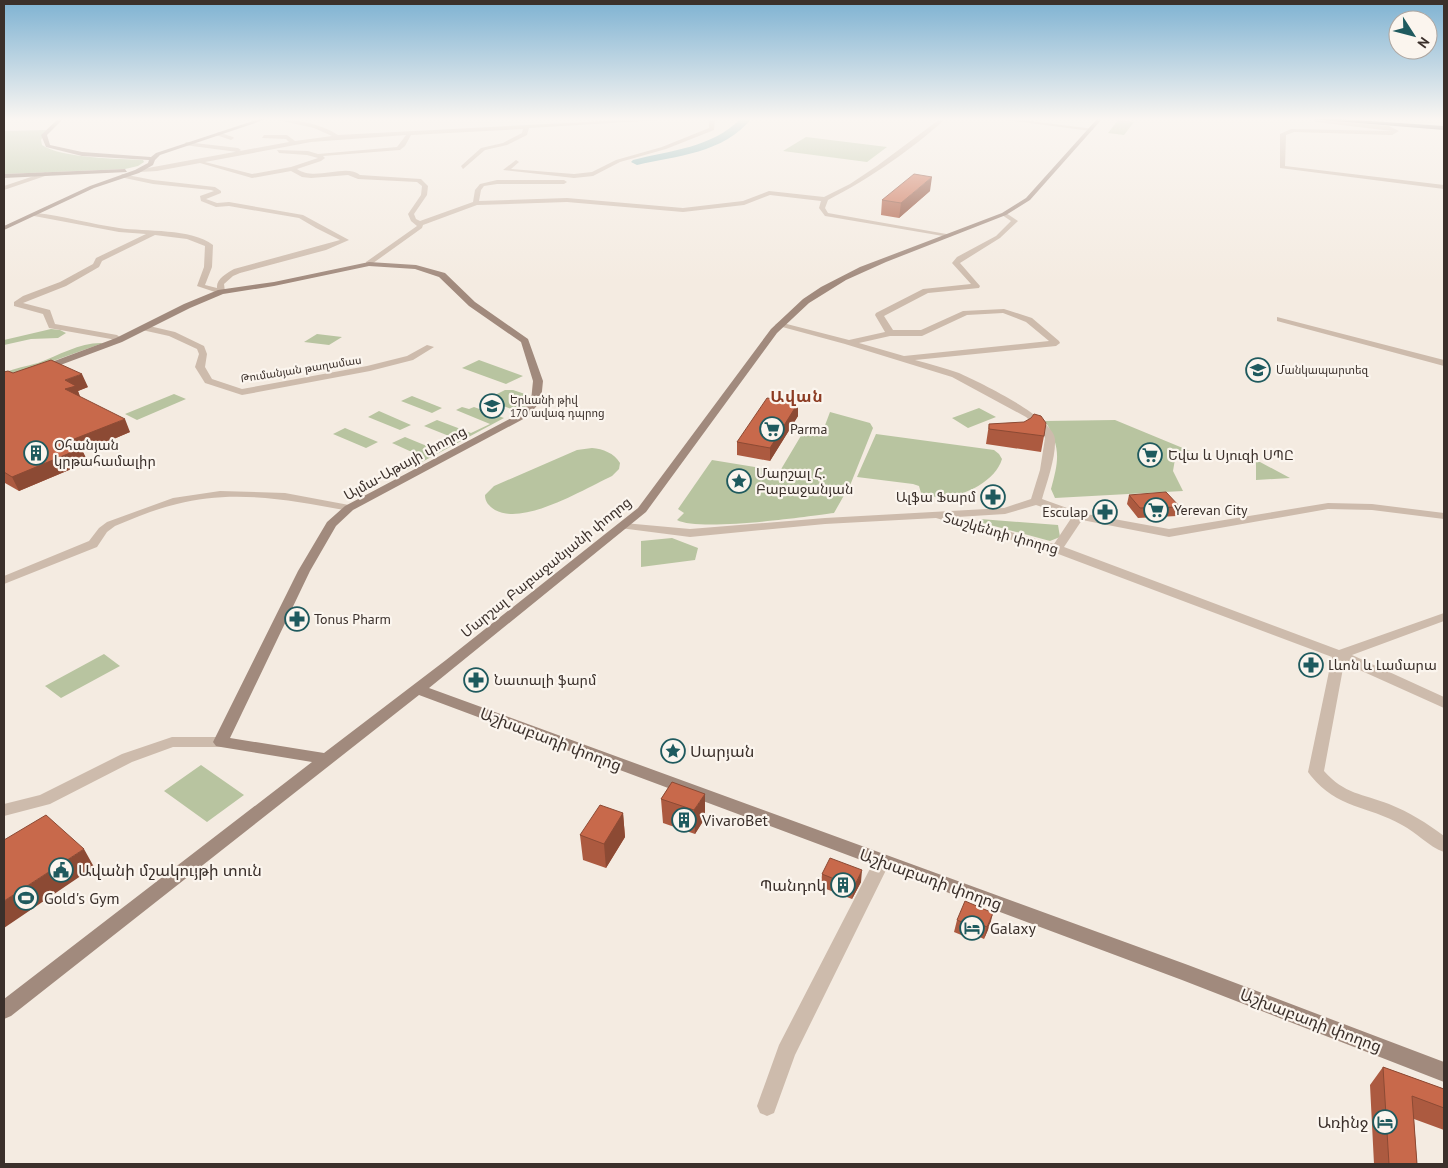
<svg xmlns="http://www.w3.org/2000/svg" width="1448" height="1168" font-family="'PT Sans','Noto Sans Armenian',sans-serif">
  <rect width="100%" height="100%" fill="#f4ebe1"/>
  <path fill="#b8c4a0" d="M1118,120L1134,122L1124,135L1108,133Z
    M46,130L41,140L42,145C60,158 120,159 143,160L144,162L138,166L125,169L4,174V131Z
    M806,137L887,147L867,162L783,151Z
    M51,329L60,330L66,333L58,338L31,339L4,345V340Z
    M317,334L342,337L329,345L304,342Z
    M103,343L20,373H4C15,368 27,366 38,363C59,355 81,342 103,343Z
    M479,360L523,376L506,384L462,368Z
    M505,390H513L528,395L529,405L517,411L498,404L503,400L493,396Z
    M174,394L186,399L137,420L125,414Z
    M412,396L442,408L432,413L401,401Z
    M462,407L469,409L474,407L504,418L407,470L405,469L425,458L392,443L405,437L439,451L459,440L424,426L437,420L471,433L490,424L456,410Z
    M979,408L996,417L968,428L952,418Z
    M379,411L411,425L400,430L368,417Z
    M830,412L870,423L873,428L851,483L834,513C804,517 699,532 677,520L684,513L678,509L712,460L780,471L802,434L821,436Z
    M1115,420L1190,451L1175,459L1173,471L1183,491L1055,498L1051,489C1059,460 1061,447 1045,421Z
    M345,428L378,442L366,448L333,434Z
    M876,434L994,450L999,454L1002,459C994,486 947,506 921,493L919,486L913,484L857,477Z
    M592,448C603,449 614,453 620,463L619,469L612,476C584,489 524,526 495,510C489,506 485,502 485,495L494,486L577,450Z
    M1256,462H1260L1290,478L1256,480Z
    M980,519L1058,525L1060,537L1050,541L983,523L978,521Z
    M672,538L698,548L695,560L641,567V541Z
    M104,654L120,666L61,698L45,686Z
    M201,765L244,795L207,822L164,791Z"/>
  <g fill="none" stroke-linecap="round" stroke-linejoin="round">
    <path fill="#7fb0b2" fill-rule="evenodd" d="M740,119H751C724,153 676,156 637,165L631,162L633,160C671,150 712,148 740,119Z"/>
    <path fill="#cdbbac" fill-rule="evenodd" d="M273,119C294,119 320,123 338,135L644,119H677L529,128L527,135L507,145L485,150L463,169L461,166L481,148L503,143L522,133L523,129L411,135L405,146L400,150L323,156L325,158L321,161L297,169C315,182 346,163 360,175L421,179L428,186L427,195L414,214L416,219L420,221L473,202L475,190L480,184L497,180H564L567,182L564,184H497L484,186L481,190L479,201L567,198L683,208L743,201L769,191L824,197L850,184L877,166L940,119H945C913,149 867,180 828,200L825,208L828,213L952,235L949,237L825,216L819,208L821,201L770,195L744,205L683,212L567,202L477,205L423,225L422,228L369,266H366V262L417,226L411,221L408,214L421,195L422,186L417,182L358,179L348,175L311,178L302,177L291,171L252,178L200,163L157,171L140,172L137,170L289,142L286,139L262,138L264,135H287L295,141L332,136L314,128ZM406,135L397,147L318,154L308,151L277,150L279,153L307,155L318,158L291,167L252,174L205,162L311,142Z
      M709,119H715L714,130L666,149L620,162L593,176L574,178L503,170L516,160L519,162L511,169L574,174L592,172L616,160L662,147L709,128Z
      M998,119H1015L1094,129L1091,131Z
      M1314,119L1389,126L1399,131L1392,135L1294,132L1286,135L1285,166L1444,185V189L1280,168V134L1291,129L1392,131L1316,122Z
      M218,132L233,137L234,138L231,140L216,135Z
      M186,142L238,148L241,150L238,152L184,145Z
      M46,172L48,175L4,190V186Z
      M122,174L153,180L215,187L221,191V193L206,199L217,203L229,202L303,215L349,240L326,250L240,273L233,276L224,284L225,292L221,294L197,286L204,267L205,246L187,239L155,235L102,261L99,267L66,286L23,303L50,310L55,324L117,335L123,340L119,343L111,339L49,328L43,314L14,306V302L23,296L60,282L93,264L96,258L146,234L119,232L34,216V214L36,213C64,216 91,224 119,228C146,232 191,228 213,245L212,267L205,285L217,288C216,279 227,273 234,269L340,240L316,228L299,218L229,206L216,207L201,201L200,196L214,191L211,190L153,184L120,177Z
      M1002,213H1006L1018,221L1000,238L960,263L980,286L979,288L928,293L884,316L893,330H921L963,311L1004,309L1032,318L1059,341L1060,343L1056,346L915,360C930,364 945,368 959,373C979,382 1054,418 1055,439C1056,457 1047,482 1042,499L1081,513L1169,529L1328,503L1372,504L1444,513V519L1372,510L1328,509L1169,537L1082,520L1064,547L1339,650L1444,613V621L1352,655L1444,697V708L1344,663L1324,771C1344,794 1363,794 1389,804C1409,812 1427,823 1444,836V852C1429,847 1416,832 1402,825C1367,805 1338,809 1311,776L1308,772L1332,657L1053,552L936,518L825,524L690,537L620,528L618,526L624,523L690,529L825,518L1004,508L1031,499L1040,470L1045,438L1039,428L1026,417L952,377L845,344L775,325L779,322L849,340L885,332L875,315L876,313L923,289L971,284L952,263L957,257L996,236L1011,221L1002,215ZM1003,313L1026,322L1049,341L904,356L859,343L890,336H922L967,315ZM1036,505L1072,517L1054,544L957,517L1005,514Z
      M1277,317L1444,360V366L1277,321Z
      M145,325L175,332L204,346L207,354L205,367L212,379L242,389L367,366L407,356L427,345L434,347L413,360L370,371L242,395L205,383L195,367L199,354L197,349L169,336L142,330V326Z
      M220,491L285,493L349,505L355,508L349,511C293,500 233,489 177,504C155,509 135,518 115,526L107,532L97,547L4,584V576L89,541L99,528L107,522L173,498Z
      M172,737H221L226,738L229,742L226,746L221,747H173L132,762L50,804L4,816V804L40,795L122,754Z
      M882,855L888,857L890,862L795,1055L774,1113L767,1116L760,1113L757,1106L779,1045L876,857Z"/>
    <path fill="#a18a7d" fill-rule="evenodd" d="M58,119H63L47,135L50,145L82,152L151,157L156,153L259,119H267L160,155L155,160L153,165L139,173L94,188L4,230V226L90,186L135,170L148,163L149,160L82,156L46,147L41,135Z
      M1097,119H1102L1030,200L1006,215L886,262L846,280L809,303L777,333L646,512L429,688L1188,965L1444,1062V1082L1182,980L419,695L11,1016L4,1019V999L312,762L221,747L216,746L213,742L298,571L327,522L345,506L521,413L531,401L533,381L521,342L469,306L439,277L415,269L369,266L274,286L223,294L190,308L122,342L47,370H41V366L116,338L184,304L218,290L274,282L369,262L416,265L445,273L475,302L528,339L543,381L541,401L527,417L353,510L336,526L310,571L230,738L324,753L446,660L638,508L771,329L803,299L821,287L860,267L1002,213L1026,198Z
      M125,169L127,172L4,178V174Z"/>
    <path fill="#5c4a42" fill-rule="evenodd" d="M1309,119H1341L1444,126V130Z"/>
  </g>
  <path fill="#ac5a40" d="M930,191L899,218L881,215L882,200Z
    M4,372L88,387L78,391L80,397L130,432L83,452L88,462L19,491L5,483L4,484Z
    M798,403V416L770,461L737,455V442Z
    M989,424L1044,436L1041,452L986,444Z
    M1129,495L1180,507L1177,516L1138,518L1127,504Z
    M672,782L705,818L695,834L663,823L661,799Z
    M623,813L625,837L606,868L583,860L580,835Z
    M822,874L861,882L852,899L821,887Z
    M957,920L990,925L984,939L973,934L971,939L954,932Z
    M1383,1067L1444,1089V1130L1414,1119L1417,1164H1374L1370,1085Z"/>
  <path fill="#8c4a34" d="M932,177L930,191L899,218L901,203Z
    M82,374L88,387L78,391L81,399L65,389V380Z
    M798,403V416L770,461V448Z
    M125,419L130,432L83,452L88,462L19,491L12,477L69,441Z
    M705,794V818L695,834L694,810Z
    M623,813L625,837L606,868L604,844Z
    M84,849L94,867L4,928V901Z
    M862,870L861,882L852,899L854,887Z
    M993,913L990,925L984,939L987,927Z
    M976,922L973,934L971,939L974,927Z"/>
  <path fill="#c8694b" stroke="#8c4a34" d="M914,174L932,177L901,203L882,200Z
    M51,360L82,374L65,380L76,386L65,389L125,419L69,441L82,448L12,477L4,472V372L8,371L13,373Z
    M767,398L798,403L770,448L737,442Z
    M1034,414L1041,416L1046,423L1044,436L989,429V424L1024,422L1031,418Z
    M1166,492L1180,507L1140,508L1129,495Z
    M672,782L705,794L694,810L661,799Z
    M600,805L623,813L604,844L580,835Z
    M46,815L84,849L4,901V840Z
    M830,858L862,870L854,887L822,874Z
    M965,901L993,913L987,927L976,922L974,927L957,920Z
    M1383,1067L1444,1089V1108L1412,1096L1417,1164H1389Z"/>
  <linearGradient id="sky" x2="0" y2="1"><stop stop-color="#7eb2d2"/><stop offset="0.42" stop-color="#faf6f2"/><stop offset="1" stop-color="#faf6f2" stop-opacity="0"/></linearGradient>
  <rect width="1448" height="283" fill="url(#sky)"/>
  <defs>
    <g id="school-ring" transform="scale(1.25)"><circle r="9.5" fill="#fbf5ee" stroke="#1f5a5e" stroke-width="1.5"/><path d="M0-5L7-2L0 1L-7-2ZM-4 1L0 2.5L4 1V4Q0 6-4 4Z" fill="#1f5a5e"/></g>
    <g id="supermarket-ring" transform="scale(1.25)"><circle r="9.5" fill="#fbf5ee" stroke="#1f5a5e" stroke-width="1.5"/><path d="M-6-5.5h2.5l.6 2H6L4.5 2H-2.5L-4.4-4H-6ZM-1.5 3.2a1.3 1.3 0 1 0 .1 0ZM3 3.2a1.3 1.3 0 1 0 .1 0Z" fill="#1f5a5e"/></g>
    <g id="building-ring" transform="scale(1.25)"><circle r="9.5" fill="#fbf5ee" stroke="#1f5a5e" stroke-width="1.5"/><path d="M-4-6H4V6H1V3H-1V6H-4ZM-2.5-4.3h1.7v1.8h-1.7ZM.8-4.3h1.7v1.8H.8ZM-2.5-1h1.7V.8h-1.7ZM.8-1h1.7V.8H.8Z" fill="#1f5a5e"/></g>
    <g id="sight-ring" transform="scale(1.25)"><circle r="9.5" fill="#fbf5ee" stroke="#1f5a5e" stroke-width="1.5"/><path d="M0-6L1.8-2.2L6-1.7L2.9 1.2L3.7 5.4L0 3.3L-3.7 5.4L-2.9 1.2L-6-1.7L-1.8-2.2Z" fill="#1f5a5e"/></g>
    <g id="pharmacy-ring" transform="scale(1.25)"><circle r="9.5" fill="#fbf5ee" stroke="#1f5a5e" stroke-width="1.5"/><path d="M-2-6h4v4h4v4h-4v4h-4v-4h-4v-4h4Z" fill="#1f5a5e"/></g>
    <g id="civic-ring" transform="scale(1.25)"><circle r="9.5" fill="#fbf5ee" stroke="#1f5a5e" stroke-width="1.5"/><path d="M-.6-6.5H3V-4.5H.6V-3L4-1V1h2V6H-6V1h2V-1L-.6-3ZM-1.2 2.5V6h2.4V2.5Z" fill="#1f5a5e"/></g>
    <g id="stadium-ring" transform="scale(1.25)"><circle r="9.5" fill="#fbf5ee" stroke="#1f5a5e" stroke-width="1.5"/><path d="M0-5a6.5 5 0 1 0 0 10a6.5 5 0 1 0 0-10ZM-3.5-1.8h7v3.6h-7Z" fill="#1f5a5e"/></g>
    <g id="hotel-ring" transform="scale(1.25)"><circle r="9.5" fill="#fbf5ee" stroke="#1f5a5e" stroke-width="1.5"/><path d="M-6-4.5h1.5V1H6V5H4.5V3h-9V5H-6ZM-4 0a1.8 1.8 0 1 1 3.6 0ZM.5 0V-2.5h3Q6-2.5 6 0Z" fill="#1f5a5e"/></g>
  </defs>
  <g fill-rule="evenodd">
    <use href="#school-ring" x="1258" y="370"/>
    <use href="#school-ring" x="492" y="406"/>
    <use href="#supermarket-ring" x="772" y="429"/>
    <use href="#building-ring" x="36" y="453"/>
    <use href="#supermarket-ring" x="1150" y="455"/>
    <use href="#sight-ring" x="739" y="481"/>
    <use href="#pharmacy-ring" x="993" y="497"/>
    <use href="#supermarket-ring" x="1156" y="510"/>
    <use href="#pharmacy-ring" x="1105" y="512"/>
    <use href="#pharmacy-ring" x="297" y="619"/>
    <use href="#pharmacy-ring" x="1311" y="665"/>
    <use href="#pharmacy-ring" x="476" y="680"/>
    <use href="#sight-ring" x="673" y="751"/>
    <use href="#building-ring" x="684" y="820"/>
    <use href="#civic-ring" x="61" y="870"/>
    <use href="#building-ring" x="843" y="885"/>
    <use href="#stadium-ring" x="26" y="898"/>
    <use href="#hotel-ring" x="972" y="928"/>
    <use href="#hotel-ring" x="1385" y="1122"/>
  </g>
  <g text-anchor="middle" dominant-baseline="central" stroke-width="4.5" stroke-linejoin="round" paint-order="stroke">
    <g font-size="11" fill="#3b302b" stroke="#fbf5ee">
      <text transform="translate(301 369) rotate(-9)">Թումանյան թաղամաս</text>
    </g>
    <g font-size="11" fill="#3b302b" stroke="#fbf5ee" text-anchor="start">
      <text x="1276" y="370">Մանկապարտեզ</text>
      <text x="510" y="400">Երևանի թիվ<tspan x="510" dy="13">170 ավագ դպրոց</tspan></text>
    </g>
    <g font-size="14" fill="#3b302b" stroke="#fbf5ee" text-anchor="start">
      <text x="790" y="429">Parma</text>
      <text x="54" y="445">Օհանյան<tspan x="54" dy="16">կրթահամալիր</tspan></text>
      <text x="1168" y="455">Եվա և Սյուզի ՍՊԸ</text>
      <text x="756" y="473">Մարշալ Հ.<tspan x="756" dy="16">Բաբաջանյան</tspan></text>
      <text x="976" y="497" text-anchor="end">Ալֆա Ֆարմ</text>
      <text x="1174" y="510">Yerevan City</text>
      <text x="1088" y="512" text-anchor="end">Esculap</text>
      <text x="314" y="619">Tonus Pharm</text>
      <text x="1328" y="665">Լևոն և Լամարա</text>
      <text x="494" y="680">Նատալի ֆարմ</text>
    </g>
    <g font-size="14" fill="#3b302b" stroke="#fbf5ee">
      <text transform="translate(405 463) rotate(-29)">Ալմա-Աթայի փողոց</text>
      <text transform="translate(1001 533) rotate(16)">Տաշկենդի փողոց</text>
      <text transform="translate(546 567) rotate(-39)">Մարշալ Բաբաջանյանի փողոց</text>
    </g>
    <g font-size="16" font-weight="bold" letter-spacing="1" fill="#8c3b22" stroke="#fbf5ee">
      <text x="797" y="396">Ավան</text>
    </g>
    <g font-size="16" fill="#3b302b" stroke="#fbf5ee">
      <text transform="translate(551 739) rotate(21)">Աշխաբադի փողոց</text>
      <text transform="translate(931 879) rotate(20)">Աշխաբադի փողոց</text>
      <text transform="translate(1311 1020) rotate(21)">Աշխաբադի փողոց</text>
    </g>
    <g font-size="16" fill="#3b302b" stroke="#fbf5ee" text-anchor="start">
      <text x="690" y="751">Սարյան</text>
      <text x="702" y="820">VivaroBet</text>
      <text x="78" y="870">Ավանի մշակույթի տուն</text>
      <text x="826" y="885" text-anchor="end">Պանդոկ</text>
      <text x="44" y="898">Gold's Gym</text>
      <text x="990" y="928">Galaxy</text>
      <text x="1368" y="1122" text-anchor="end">Առինջ</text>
    </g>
  </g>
  <rect width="1448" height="1168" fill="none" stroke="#3b302b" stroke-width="10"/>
  <g transform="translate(1413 35) rotate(126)"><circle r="24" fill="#fbf5ee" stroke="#aea6a0"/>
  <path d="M0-4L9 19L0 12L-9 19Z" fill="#1f5a5e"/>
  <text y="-8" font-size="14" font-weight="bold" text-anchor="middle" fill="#3b302b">N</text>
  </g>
</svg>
